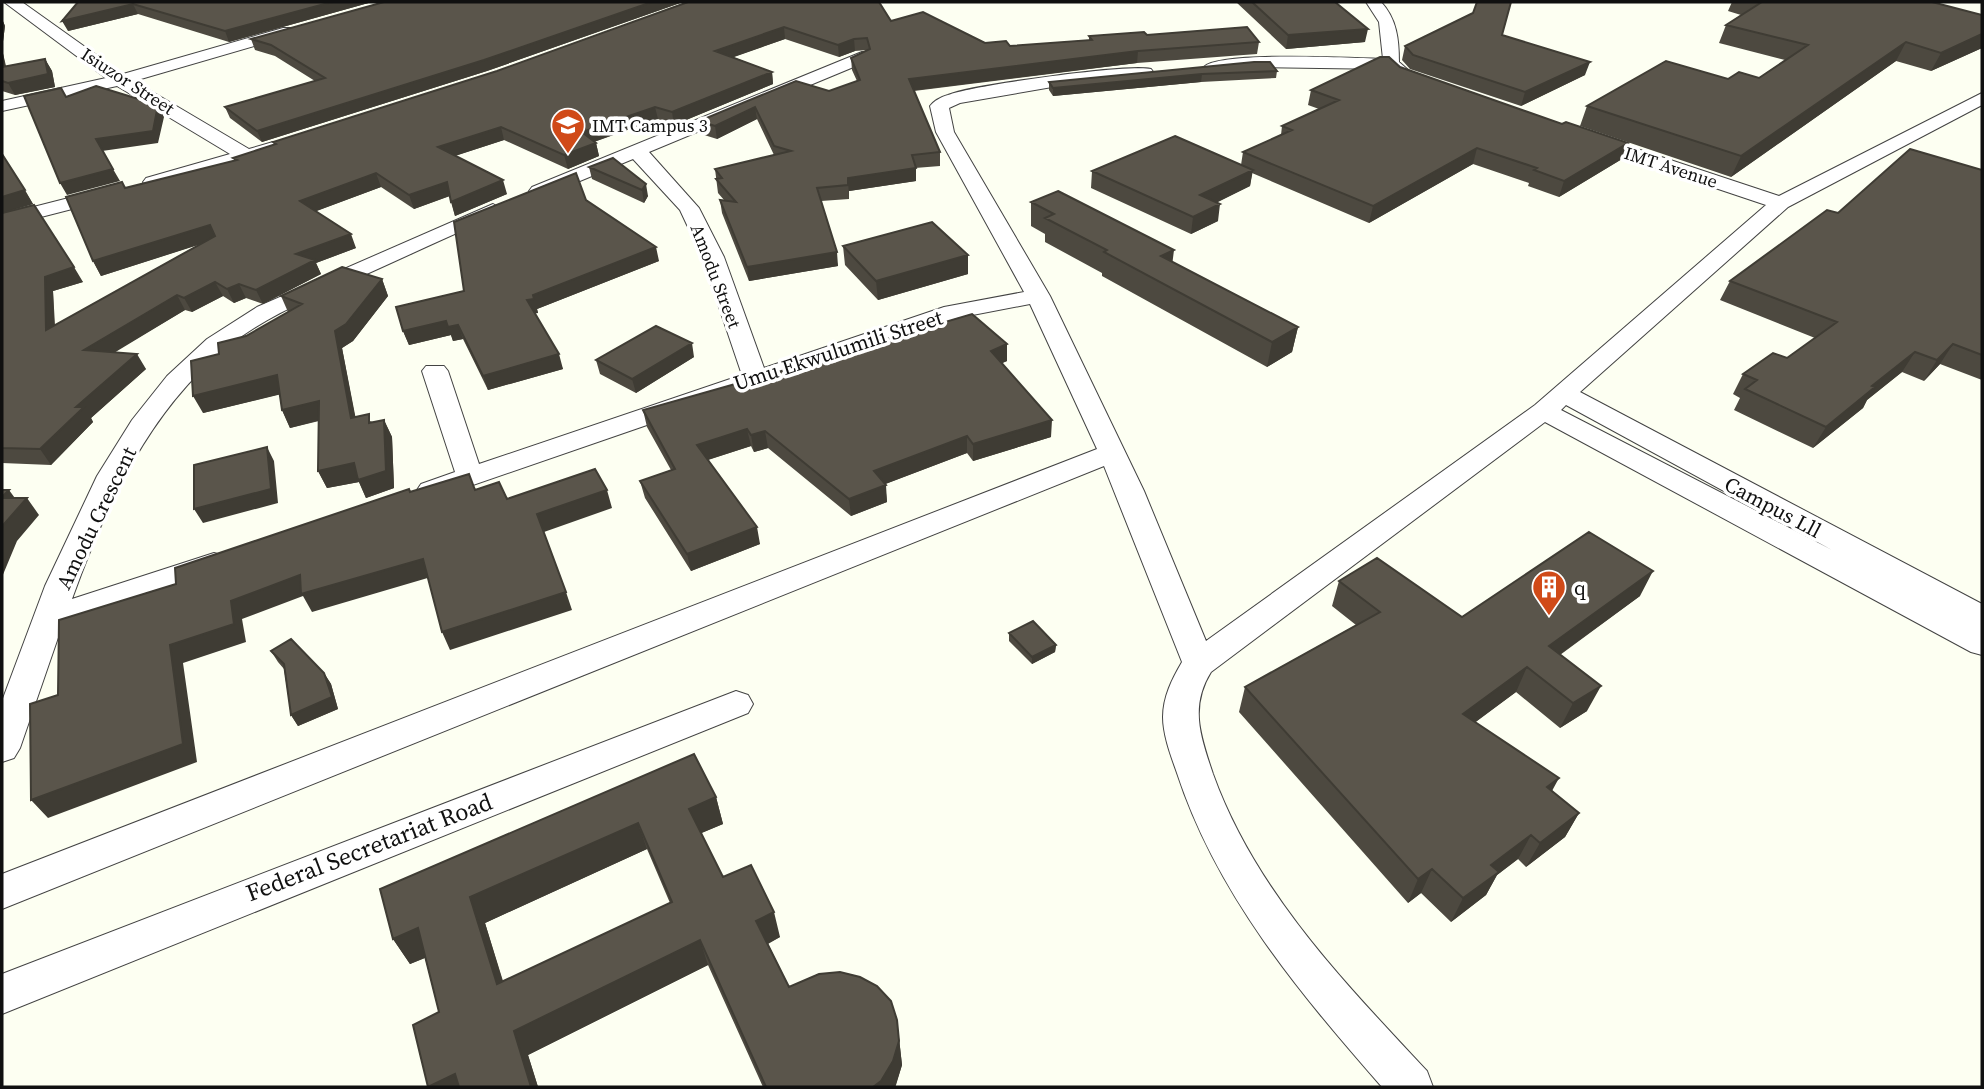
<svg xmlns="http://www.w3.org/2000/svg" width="1984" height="1089" font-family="'Source Serif 4',serif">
  <rect width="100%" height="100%" fill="#fdfff2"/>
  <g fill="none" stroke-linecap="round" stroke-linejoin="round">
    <g stroke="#434343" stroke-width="2">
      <path id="street" d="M4,2H22L123,74L283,28H295V34L134,81L249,149L273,142L283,148C275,158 173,183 153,188L146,186L143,182L146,178L230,154L117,86L2,111V101L106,78Z
        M1366,2H1381C1397,19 1399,40 1399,62L1415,76L1412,80H1400L1387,69L1253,67L1212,72L1204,67C1219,51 1354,58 1383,59L1379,22Z
        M862,52L868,53V61L649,152L699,208L724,257L764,368L944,307L1024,292L936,132L930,106C934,101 941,97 948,95C973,85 1127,64 1151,69L1154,73L1145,78L1058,86L960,103L949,108L954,132L1050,296L1144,491L1206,641L1535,405L1766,205L1578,142L1576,138L1578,134H1592L1779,196L1982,93V105L1788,207L1580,392L1982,604V655L1971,652L1545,422L1211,672C1189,707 1201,738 1213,774C1255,891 1344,982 1427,1071L1433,1087H1382C1299,992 1217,895 1177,773C1171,756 1163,735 1163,717C1163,697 1172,679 1182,662L1104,466L2,909V874L1097,449L1030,304L957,318L441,496L431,499L421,496L417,490L421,484L455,472L422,371L426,366H444L448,371L479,464L742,375L702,257L680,210L633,159L546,195L539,197L529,191L532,187ZM1566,405L1832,550L1561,410Z
        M108,188L118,194L115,198L2,227V215Z
        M493,204L503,210L500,214C453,234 407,256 360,277C314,297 264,316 225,349C148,412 105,507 72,599L214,553L225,556L229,563L225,570L62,626L20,748L14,758L2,762V701L45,586L97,476L132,420L167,376L207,339L257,307Z
        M736,691L748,695L753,704L748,713L2,1014V974Z"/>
    </g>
    <use href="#street" fill="#fff" fill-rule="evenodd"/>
  </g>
  <path fill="#4d4940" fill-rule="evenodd" d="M78,2H372L229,42L138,14L68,31Z
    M384,2H683L487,71L262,142L230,118L225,107L315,81L275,56L255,50L251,39Z
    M688,2L891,21L985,43L1010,46L1089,40V36L1147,35L1259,42L1257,54L1137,63L914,91L940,152V166L915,168L916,181L849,191V199L821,201L838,266L749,281L722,213L720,200H724L718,193L715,169L774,155L757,119L717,139L701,134L699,121L829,91L857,81L852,70L851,58L867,50L855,51L839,57L785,39L733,57L772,72L773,84L674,125L658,119L594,142L596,143L599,156L568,169L504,140L455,156L507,194L455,216L450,196L414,209L381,187L316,211L356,248L316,263L321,274L263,304L246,298L234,303L223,296L192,312L185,310L114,352L146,369L91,418L93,422L51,465L2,463V154L33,204L2,213L83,282L53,291L55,325L200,244L101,276L93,261L125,188L235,161L233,158L274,145L273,142L497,71Z
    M1236,2H1335L1365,42L1286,49Z
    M1732,2H1932L1982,15V48L1931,71L1896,61L1731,177L1580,126L1587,106L1728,79L1759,78L1785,60L1719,43L1726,25L1741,15L1728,11Z
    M1473,13L1502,35L1585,75L1521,106L1410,69L1402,60L1405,46Z
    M2,19L5,26L2,49L6,66L45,59L52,71L55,87L15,95L2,91Z
    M1254,62L1277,71L1276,78L1201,82L1053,96L1049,90V82Z
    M1400,67L1622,159L1559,197L1528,186L1529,183L1473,164L1369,223L1252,173L1250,186L1217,202L1218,221L1191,234L1091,188L1092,171L1241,165L1243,152L1281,135L1282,126L1319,109L1308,105L1311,90Z
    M613,158L648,196L644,203L592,179L589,167Z
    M1982,170V380L1940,364L1924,381L1902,372L1867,400L1863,408L1813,448L1734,410L1740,398L1733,394L1743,374L1787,358L1815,338L1720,300L1730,281L1838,213Z
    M586,200L659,261L537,309L538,313H535L563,369L488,390L463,339L453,341L451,335L409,345L403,331L464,291Z
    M1031,202L1173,262L1298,327L1292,352L1267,367L1102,276V273L1045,242V234L1031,226Z
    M843,246L968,255V274L878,300L845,265Z
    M382,279L388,296L353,341L342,348L355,417L373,422L384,420L392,437L394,488L366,498L359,482L327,488L318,471L319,421L290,428L282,410L280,394L203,413L219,354L288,312L281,296Z
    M1007,344V361L1002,363L1051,437L973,461L967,453L885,484L887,502L851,516L768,448L754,452L751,446L708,460L760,544L691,571L645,498L640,481L671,470L647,427L643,410L803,365L802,358Z
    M694,357L636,393L600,374L596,360Z
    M1339,581L1462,617L1640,596L1560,655L1587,711L1560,728L1516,692L1475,722L1552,791L1579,813L1565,837L1526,867L1518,859L1497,875L1486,895L1451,922L1421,893L1408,903L1239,712L1245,687L1356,625L1332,606Z
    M1009,633L1056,645L1055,652L1032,664L1009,641Z
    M271,651L324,673L331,684L338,709L298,726L291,715L284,669L278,662Z
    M716,797L723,824L701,833L723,877L780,937L768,944L789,987L897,1020L902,1065L895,1087H763L708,965L528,1055L538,1087H428L439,1012L425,958L410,964L393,939ZM647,849L670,903L503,981L485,923Z"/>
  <path fill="#3f3c34" d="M332,2H372L229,42L225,31Z
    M652,2H683L487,71L262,142L257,131Z
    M133,4L138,14L68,31L62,21Z
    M2,19L5,26L2,49L8,79L2,68Z
    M784,27L785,39L717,63L715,51Z
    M1368,29L1365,42L1286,49L1288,35Z
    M1982,34V48L1931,71L1941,53Z
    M854,39L855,51L839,57L838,45Z
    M1906,42L1896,61L1731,177L1741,156Z
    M1138,51L1137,63L909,91V79Z
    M45,59L52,71L55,87L15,95L8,83Z
    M1590,62L1585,75L1521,106L1525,92Z
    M772,72L773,84L674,125L672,112Z
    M1202,74L1201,82L1053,96V88Z
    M158,105L164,117L158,143L102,151L96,139Z
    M655,107L658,119L585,145L582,132Z
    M755,107L757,119L717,139L715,126Z
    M501,127L504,140L442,160L438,147Z
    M596,143L599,156L568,169L564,155Z
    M1628,143L1622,159L1559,197L1564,181Z
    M1477,148L1473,164L1369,223L1373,206Z
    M916,168V181L849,191V199L848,178Z
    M113,169L120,181L67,195L60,183Z
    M1253,170L1250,186L1198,212L1200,195Z
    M376,173L381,187L306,215L300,201Z
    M503,180L507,194L455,216L451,202Z
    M447,182L452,195L414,209L409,195Z
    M646,184L648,196L644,203L642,190Z
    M25,190L33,204L2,213V197Z
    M1220,204L1218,221L1191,234L1193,217Z
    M210,225L217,239L101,276L93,261Z
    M351,234L356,248L316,263L321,274L263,304L256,290L296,254Z
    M656,247L659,261L537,309L538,313L532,314L527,300L533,295Z
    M1174,250L1171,274L1161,256Z
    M837,252L838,266L749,281L747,267Z
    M968,255V274L878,300L876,281Z
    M74,267L83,282L53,291L55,345L46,330L45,277Z
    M382,279L388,296L353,341L342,348L359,435L351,418L335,331Z
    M215,282L223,296L192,312L184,298Z
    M239,284L246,298L234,303L227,289Z
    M177,295L185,310L94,365L84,350Z
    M446,321L458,325L463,339L453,341L451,335L409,345L403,331Z
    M1298,327L1292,352L1267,367L1272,342Z
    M692,343L694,357L636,393L632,379Z
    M1007,344V361L991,368V351Z
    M1953,344L1940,364L1924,381L1937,360Z
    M1915,352L1902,372L1867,400L1863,408L1813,448L1826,427L1872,386Z
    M137,354L146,369L91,418L93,422L51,465L40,449L76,407Z
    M559,354L563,369L488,390L483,376Z
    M277,375L286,393L203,413L193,396Z
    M319,401L328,418L290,428L282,410Z
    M384,420L392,437L394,488L366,498L359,482L327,488L318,471Z
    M1052,420L1051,437L973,461V444Z
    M747,429L751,446L701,462L697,445Z
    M765,431L768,448L754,452L751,435Z
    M967,436V453L875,488L874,471Z
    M267,447L274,461L278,503L203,523L194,509Z
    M886,485L887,502L851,516L849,499Z
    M9,490L20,505L27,498L39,515L17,541L2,577V497Z
    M607,490L612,508L544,532L537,514Z
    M757,527L760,544L691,571L687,554Z
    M423,559L431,577L312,612L303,596L242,619L246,642L183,663L197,762L48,818L31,800L170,645L231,601L300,575Z
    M1653,571L1640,596L1537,671L1549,646Z
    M566,592L572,610L450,650L442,632Z
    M1056,645L1055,652L1032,664V657Z
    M1527,667L1516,692L1453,739L1463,714Z
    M324,673L331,684L338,709L298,726L291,715Z
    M1601,686L1587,711L1560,728L1573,703Z
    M1559,778L1546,802L1547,787Z
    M716,797L723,824L697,835L689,809Z
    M1579,813L1565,837L1526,867L1540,843Z
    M638,823L647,849L485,923L511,1009L497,984L470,897Z
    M1531,835L1518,859L1497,875L1486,895L1451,922L1463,898L1491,865Z
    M1432,869L1421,893L1408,903L1418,879Z
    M774,912L780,937L763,946L756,921Z
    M418,928L434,954L410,964L393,939Z
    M700,940L708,965L528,1055L538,1087H531L514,1031Z
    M897,1020L902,1065L896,1085L895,1087H873Z
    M455,1074L465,1087H428Z"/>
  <path fill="#5a554b" stroke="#3f3c34" stroke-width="2" fill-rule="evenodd" d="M78,2H332L225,31L133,4L62,21Z
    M384,2H652L484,60L257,131L225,107L325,78L271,45L251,39Z
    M688,2H879L891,21L923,12L985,43L1006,41L1010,46L1092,40L1089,36L1144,32L1147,35L1247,27L1259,42L1138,51L909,79L940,152L912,155L916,168L848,178V185L817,188L837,252L747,267L720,200L736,202L716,179L722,178L715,169L791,151L774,146L755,107L715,126L699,121L796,81L829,91L860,80L851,58L870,49L867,38L854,39L838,45L784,27L715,51L772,72L672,112L655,107L582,132L596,143L564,155L501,127L438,147L503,180L451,202L447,182L409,195L376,173L300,201L351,234L296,254L315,260L256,290L239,284L227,289L215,282L184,298L177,295L84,350L137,354L76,407H84L40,449L2,448V213L34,205L74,267L45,277L46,330L215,236L210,225L93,261L66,197L122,182L125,188L237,160L233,158L276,144L273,142L497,71Z
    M1252,2H1335L1368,29L1288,35Z
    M1477,2H1511L1502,35L1590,62L1525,92L1413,55L1405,46L1473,13Z
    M1762,2H1932L1982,15V34L1941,53L1906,42L1741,156L1587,106L1666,61L1728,79L1739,72L1759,78L1808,45L1726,25Z
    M1380,57H1389L1400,67L1562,124L1566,122L1628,143L1564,181L1534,170L1537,168L1477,148L1373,206L1243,152L1292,130L1282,126L1339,100L1311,90Z
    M45,59L48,74L8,83L2,81V67Z
    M1254,62H1270L1277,71L1202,74L1053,88L1049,82Z
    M96,86L158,105L153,131L96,139L113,169L60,183L24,96L61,88L66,97Z
    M1175,136L1253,170L1200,195L1220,204L1193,217L1092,171Z
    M1910,149L1982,170V355L1953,344L1937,360L1915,352L1872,386L1875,387L1826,427L1745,389L1757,380L1743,374L1773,353L1787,358L1837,322L1730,281L1827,210L1838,213Z
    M2,154L25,190L2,197Z
    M613,158L646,184L642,190L589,167Z
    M576,173L586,200L656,247L533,295L534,299L527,300L559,354L483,376L458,325L448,327L446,321L403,331L396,307L464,291L454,222Z
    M1058,191L1174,250L1161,256L1298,327L1272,342L1104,252L1107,250L1045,218L1054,214L1031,202Z
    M932,222L968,255L876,281L843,246Z
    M342,267L382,279L346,324L335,331L351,418L369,414V423L384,420L386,471L358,480L354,463L318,471L319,401L282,410L277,375L193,396L191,361L219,354L218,343L246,336L302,304L281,296Z
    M972,314L1007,344L991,351L1052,420L973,444L967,436L874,471L886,485L849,499L765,431L751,435L747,429L697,445L757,527L687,554L640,481L675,469L643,410L806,364L802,358L884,340Z
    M656,326L692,343L632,379L596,360Z
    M267,447L271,489L194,509V465Z
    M595,469L607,490L537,514L566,592L442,632L423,559L301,594L300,575L231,601L234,624L170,645L183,744L31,800L30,704L58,695L59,620L176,584L175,568L409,489L410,492L469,474L475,490L499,482L507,499Z
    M2,490H9L2,497Z
    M2,498H27L4,524L2,528Z
    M1589,532L1653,571L1549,646L1601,686L1573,703L1527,667L1463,714L1559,778L1547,787L1579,813L1540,843L1531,835L1491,865L1499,872L1463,898L1432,869L1418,879L1245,687L1380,612L1339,581L1377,558L1462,617Z
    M1033,621L1056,645L1032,657L1009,633Z
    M291,639L324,673L332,697L291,715L284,664L271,651Z
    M694,754L716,797L689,809L723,877L751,865L774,912L756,921L789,987L819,974L840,972L860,977L877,986L891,1001L897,1020L899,1041L893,1061L881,1081L873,1087H766L700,940L514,1031L531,1087H459L455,1074L428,1087L413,1025L439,1012L418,928L393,939L380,889ZM638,823L672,902L497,984L470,897Z"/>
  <defs>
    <g id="school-pin" transform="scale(1.75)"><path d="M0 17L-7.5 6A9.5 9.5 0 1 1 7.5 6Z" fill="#d04a18" stroke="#fff"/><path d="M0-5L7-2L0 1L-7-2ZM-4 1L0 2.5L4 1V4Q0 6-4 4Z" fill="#fff"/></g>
    <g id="building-pin" transform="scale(1.75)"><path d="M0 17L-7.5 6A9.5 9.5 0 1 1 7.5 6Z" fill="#d04a18" stroke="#fff"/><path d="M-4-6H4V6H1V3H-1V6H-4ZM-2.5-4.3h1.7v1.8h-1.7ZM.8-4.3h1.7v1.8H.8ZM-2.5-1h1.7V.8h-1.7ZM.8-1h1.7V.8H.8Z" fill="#fff"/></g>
  </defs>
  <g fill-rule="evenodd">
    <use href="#school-pin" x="568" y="125"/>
    <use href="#building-pin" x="1549" y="587"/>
  </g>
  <g text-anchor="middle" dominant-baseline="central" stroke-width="7" stroke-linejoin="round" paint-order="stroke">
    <g font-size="18" fill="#101010" stroke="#fff">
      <text transform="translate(128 81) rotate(33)">Isiuzor Street</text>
      <text transform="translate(1671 167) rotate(18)">IMT Avenue</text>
      <text transform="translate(716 276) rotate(69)">Amodu Street</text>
    </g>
    <g font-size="18" fill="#101010" stroke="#fff" text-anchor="start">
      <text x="592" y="125">IMT Campus 3</text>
    </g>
    <g font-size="21" fill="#101010" stroke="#fff">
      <text transform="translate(838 350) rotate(-18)">Umu Ekwulumili Street</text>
      <text transform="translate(1773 507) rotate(28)">Campus Lll</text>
      <text transform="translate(96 518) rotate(-64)">Amodu Crescent</text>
    </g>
    <g font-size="21" fill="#101010" stroke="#fff" text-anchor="start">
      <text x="1574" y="587">q</text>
    </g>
    <g font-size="24" fill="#101010" stroke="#fff">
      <text transform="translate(369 847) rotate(-21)">Federal Secretariat Road</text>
    </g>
  </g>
  <rect width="1984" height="1089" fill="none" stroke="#101010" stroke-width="7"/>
</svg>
